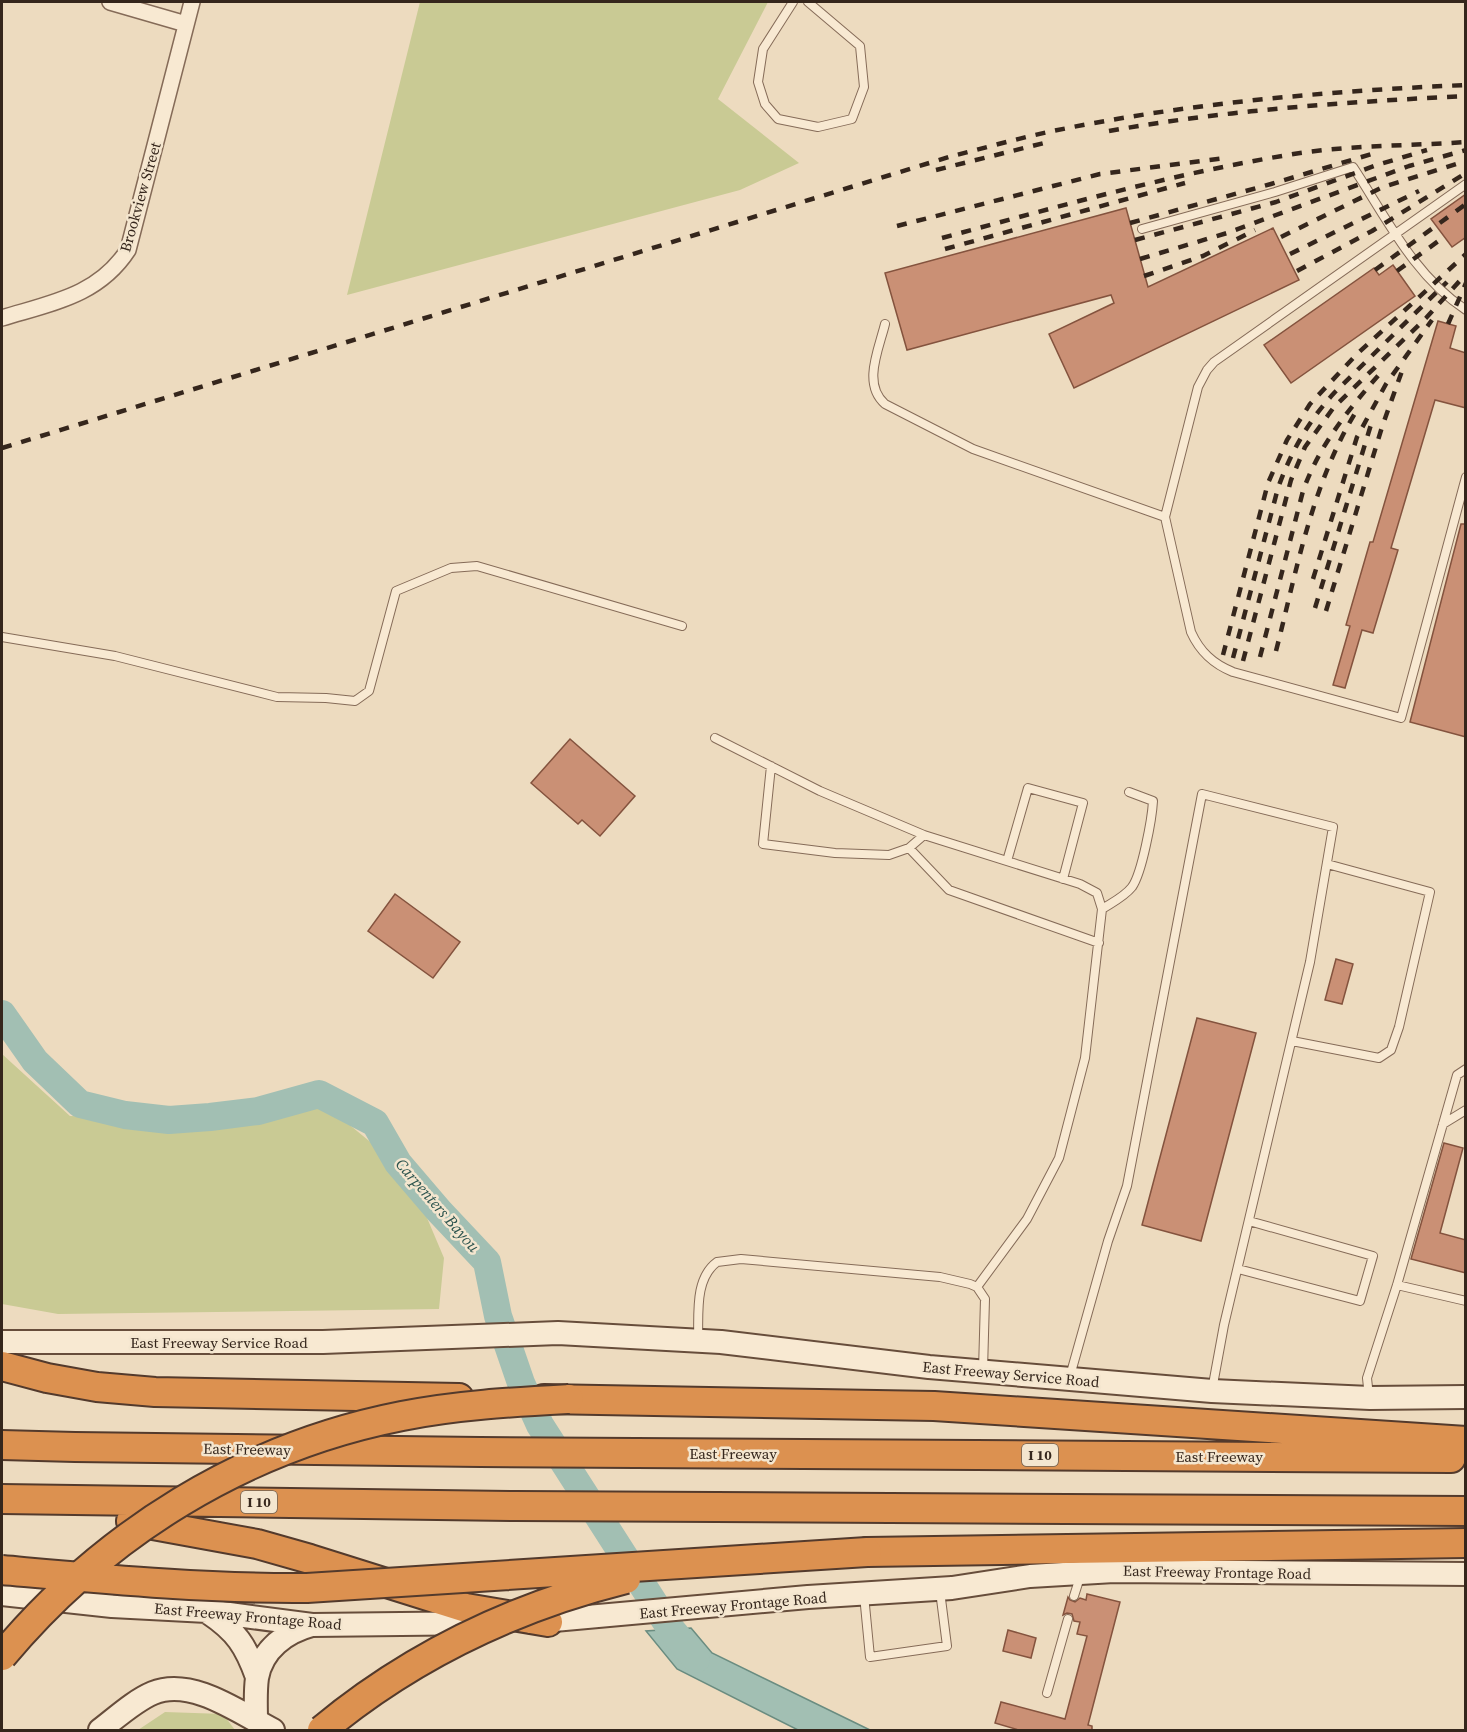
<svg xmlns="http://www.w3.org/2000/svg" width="1467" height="1732" font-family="'Source Serif 4',serif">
  <rect width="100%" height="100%" fill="#eddbbf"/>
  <path fill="#c9ca94" d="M420,2H768L718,99L799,163L740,190L347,295Z
    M2,1054L70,1116L245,1121L323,1103L408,1173L444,1258L439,1309L58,1314L2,1304Z
    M165,1712L223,1714L235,1730H138Z"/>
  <path fill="#a2bfb3" stroke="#6a8c80" stroke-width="1.5" d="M691,1628L712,1653L870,1730H798L677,1669L646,1631Z"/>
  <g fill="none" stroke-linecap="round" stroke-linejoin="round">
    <path stroke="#a2bfb3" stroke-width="28" d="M2,1014L35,1061L80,1104L125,1115L169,1120L210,1117L258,1111L319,1094L375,1123L398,1163L439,1211L487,1262L498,1316L521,1383L540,1425L670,1628L696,1659"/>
  </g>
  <path fill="#ca9075" stroke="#84533e" stroke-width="1.5" d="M1466,194V237L1452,247L1431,219Z
    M1126,208L1148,287L1273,228L1299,280L1074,388L1049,334L1114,303L1111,295L907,350L885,273Z
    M1393,265L1415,296L1291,383L1264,345L1374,268L1379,275Z
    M1438,321L1456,326L1450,348L1466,353V408L1435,400L1391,548L1398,550L1373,633L1362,630L1345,688L1333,685L1350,626L1346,625L1370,542H1373Z
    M1461,524H1466V737L1410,722Z
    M570,739L635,796L600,836L582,820L578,824L531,783Z
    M395,894L460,942L433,978L368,931Z
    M1336,959L1353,964L1342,1004L1325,1000Z
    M1197,1018L1256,1033L1201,1241L1142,1225Z
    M1444,1143L1463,1148L1440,1233L1466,1240V1273L1411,1259Z
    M1087,1594L1120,1602L1088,1725L1092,1726V1731H1022L995,1723L1001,1702L1065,1719L1087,1636L1077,1634L1080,1622L1074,1621L1072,1614L1067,1613L1063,1615L1068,1597L1070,1600L1075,1602L1080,1598L1086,1600Z
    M1008,1630L1036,1638L1031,1658L1003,1651Z"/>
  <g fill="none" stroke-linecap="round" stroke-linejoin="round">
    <g stroke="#856b58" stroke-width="10">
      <path id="lane" d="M793,2L763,49L758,82L765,104L778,119L818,127L852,119L864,87L860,46L808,2
        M1466,184L1214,362L1207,370L1198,387L1165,517L1191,632C1200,652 1213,664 1233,672L1401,718L1466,477
        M1142,229L1275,192L1353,167C1386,217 1414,276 1466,310
        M885,324C879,349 862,384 885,404L973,449L1165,517
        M2,637L115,656L277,697L326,698L355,701L369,691L396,591L451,568L477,566L682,626
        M715,738L820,791L924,835L1080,884L1097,893L1102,909L1085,1058L1059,1158L1027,1219L977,1287
        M771,766L763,844L835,853L889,855L909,848L924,835
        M909,848L949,890L1099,943
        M1007,861L1028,788L1083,803L1063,879
        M1102,909C1113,902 1124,897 1132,887C1142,873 1152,819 1153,801L1129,792
        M1292,1041L1379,1058L1391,1050L1399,1027L1430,892L1327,864
        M1443,1124L1466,1110
        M1238,1269L1360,1301L1373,1256L1249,1221
        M1397,1285L1466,1301
        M698,1340C699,1315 694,1279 717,1262L741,1259L940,1277L970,1284L977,1287L985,1299L983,1370
        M1070,1376L1108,1241L1127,1186L1202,794L1333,827L1310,962L1224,1325L1212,1390
        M1369,1397L1367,1378L1397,1285L1457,1075L1466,1069
        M864,1595L870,1657L947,1646L940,1591
        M1074,1596L1080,1577
        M1047,1693L1068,1619"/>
    </g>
    <g stroke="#856b58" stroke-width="18">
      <path id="street" d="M110,2L186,24
        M2,318C51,303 98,296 128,250L192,2"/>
    </g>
    <g stroke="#674d3b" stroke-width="26">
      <path id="secondary" d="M2,1342H323L558,1333L721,1342L929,1367L1212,1391L1370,1398L1466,1397
        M2,1594L112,1606L207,1611L312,1625L490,1623
        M209,1613C236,1631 246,1646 257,1677
        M532,1622L808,1597L952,1588L1030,1576L1114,1571L1466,1574
        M256,1721C256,1707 255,1692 257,1678C262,1649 286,1632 312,1625
        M100,1730C116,1718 134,1701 153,1693C192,1677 240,1713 273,1730"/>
    </g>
    <g stroke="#533a2c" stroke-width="32">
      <path id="highway" d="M2,1366L47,1378L97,1387L155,1392L459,1398
        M544,1399L934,1406L1466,1441
        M2,1445L75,1447L480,1452L1451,1458
        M2,1499L517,1506L1466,1511
        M131,1521L257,1544L310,1559L466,1608L548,1622
        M867,1552L1466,1543"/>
    </g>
    <use href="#lane" stroke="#f8e9d2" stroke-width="8"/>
    <use href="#street" stroke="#f8e9d2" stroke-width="15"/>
    <use href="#secondary" stroke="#f8e9d2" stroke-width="22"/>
    <use href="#highway" stroke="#dc9150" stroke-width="28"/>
    <path stroke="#35261c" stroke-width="4.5" stroke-dasharray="10 10" stroke-linecap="butt" d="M1109,131C1227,110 1346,102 1466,96
      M936,170L1044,143
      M1130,223L1271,184L1375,153
      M897,226L1100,174L1225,158
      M1281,237L1383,187L1466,161
      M942,238C1057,207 1171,174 1288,155C1346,145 1407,146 1466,142
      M1135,240L1276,202L1377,165L1427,150
      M945,249L1185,183
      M1290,254L1419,191
      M1140,259L1227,233L1409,166L1466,150
      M1375,270L1466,204
      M1297,271L1372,231L1466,173
      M1397,271L1444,237
      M1144,276L1203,256L1255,230
      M1448,324L1466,283
      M2,448L952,156C985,148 1019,138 1053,131C1188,103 1328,91 1466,85
      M1313,579L1357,437L1386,384L1432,320
      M1315,608L1373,418
      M1326,611L1382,427L1402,371
      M1276,651C1297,569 1312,483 1357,410
      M1223,655L1268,483L1287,440L1310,404L1357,354L1466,254
      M1260,657L1303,491C1320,443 1350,408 1383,370
      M1233,658L1278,488C1291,452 1308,421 1335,392L1447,282
      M1243,661L1291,480L1305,447L1334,407L1426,318L1466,274"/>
    <g stroke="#533a2c" stroke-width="32" stroke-linecap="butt">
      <path id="highway-bridge" d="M2,1570C103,1579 205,1589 307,1588L867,1552
        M2,1656C105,1533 244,1447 402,1416C457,1405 514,1402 569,1399
        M322,1730C410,1657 514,1607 626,1579"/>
    </g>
    <use href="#highway-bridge" stroke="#dc9150" stroke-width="28"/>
  </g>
  <g text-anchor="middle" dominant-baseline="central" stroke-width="5" stroke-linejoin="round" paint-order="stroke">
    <g fill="#f4e6cf" stroke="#6e6052" stroke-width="1.5">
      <rect x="1022" y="1444" width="36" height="22" rx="4.5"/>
      <rect x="241" y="1491" width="36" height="22" rx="4.5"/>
    </g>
    <g font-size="14" font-weight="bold" fill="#35261c">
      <text x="1040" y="1455">I 10</text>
      <text x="259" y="1502">I 10</text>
    </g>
    <g font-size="15" fill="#35261c" stroke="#f4e6cf">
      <text transform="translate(140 197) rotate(-74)">Brookview Street</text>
      <text x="219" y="1342">East Freeway Service Road</text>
      <text transform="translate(1011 1374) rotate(5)">East Freeway Service Road</text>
      <text transform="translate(247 1449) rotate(1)">East Freeway</text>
      <text x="733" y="1453">East Freeway</text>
      <text x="1219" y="1456">East Freeway</text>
      <text transform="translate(1217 1572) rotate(1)">East Freeway Frontage Road</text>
      <text transform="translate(733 1605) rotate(-5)">East Freeway Frontage Road</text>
      <text transform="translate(248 1616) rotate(5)">East Freeway Frontage Road</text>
    </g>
    <g font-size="16" font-style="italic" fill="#2c544e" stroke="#f4e6cf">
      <text transform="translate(438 1205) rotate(49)">Carpenters Bayou</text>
    </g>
  </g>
  <rect width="1467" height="1732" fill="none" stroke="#35261c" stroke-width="6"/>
</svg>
